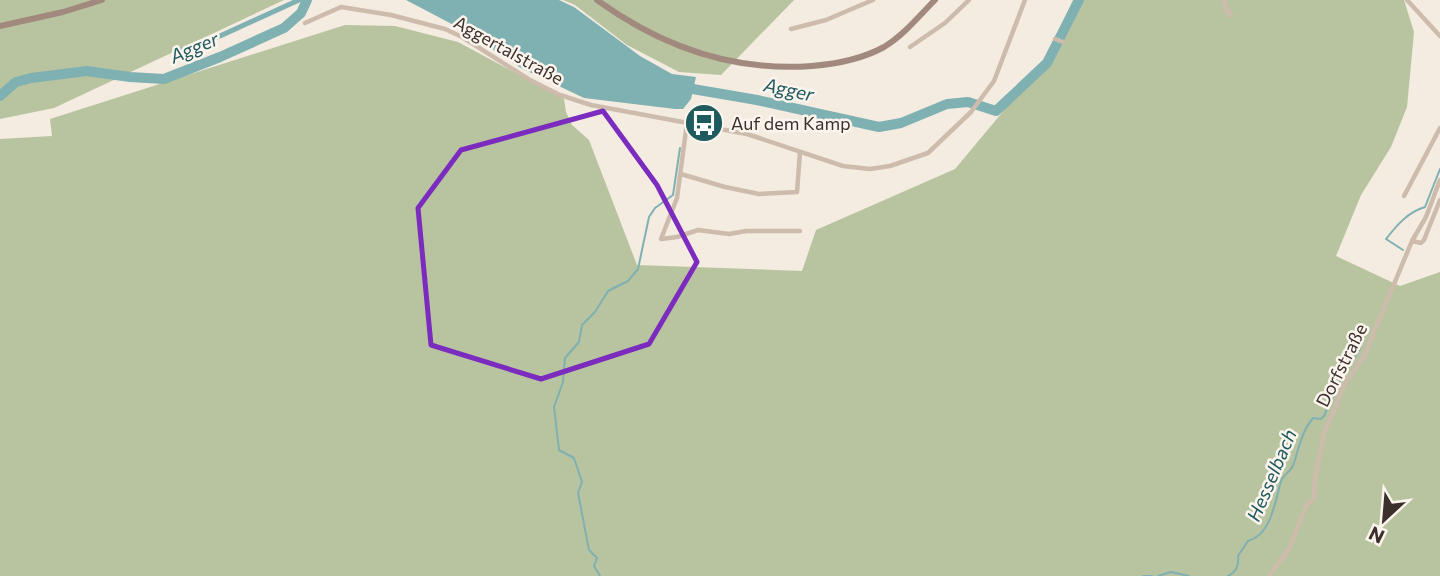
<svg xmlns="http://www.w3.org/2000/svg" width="1440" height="576" font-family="Commissioner,sans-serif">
  <rect width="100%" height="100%" fill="#f4ebe1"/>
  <path fill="#b8c4a0" d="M0,0H284L54,108L0,119Z
    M563,0H794L721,75L679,72L627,45L575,5Z
    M1073,0H1224L1223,4L1225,0H1404L1414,32L1407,107L1391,147L1361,195L1336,256L1400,286L1440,272V576H0V139L52,136L50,119L345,25L395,26L458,42L564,99L566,112L572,125L589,140L637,265L802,271L816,230L955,169L1046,60Z"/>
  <path fill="#7fb0b2" d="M406,0H559L574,7L640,56L672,74L696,77L691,99L683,109H675L584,98L521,68L465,31Z"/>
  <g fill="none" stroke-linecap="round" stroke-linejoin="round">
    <path stroke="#7fb0b2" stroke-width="2" d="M1403,250L1386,239C1397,225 1408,212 1425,207L1440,169
      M600,576L594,566L597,558L589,550L578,493L582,482L574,458L559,450L554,407L563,382L565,358L579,342L582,325L595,312L608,291L628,281L638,269L649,217L655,208L673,195L680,148
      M1143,576H1152
      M1158,576L1171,572L1189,576
      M1228,576C1237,572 1239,565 1238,556L1248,541C1271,535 1275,502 1281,481C1284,474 1292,471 1294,463C1299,447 1302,431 1313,418L1321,419L1324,416L1342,376L1360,349"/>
    <path stroke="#7fb0b2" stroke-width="5" d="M178,51L220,36L299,0"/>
    <path stroke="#7fb0b2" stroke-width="10" d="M681,87L757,100L879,127L901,123L947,104L968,102L996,111L1047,63L1079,0
      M0,96L16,82L31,78L87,71L130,77L164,79L220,57L284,28L301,13L307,0"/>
    <path stroke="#cdbbac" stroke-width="4.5" d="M1224,0L1226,9L1231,15
      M1407,0L1440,36
      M305,23L341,7L391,15L445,29L462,37L530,80L560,95L591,105L747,134L843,166L870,169L890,166L928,153L971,112L994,81L1025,0
      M791,29L826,20L873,0
      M1055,39L1063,42
      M910,47L945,23L969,0
      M687,123L677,198L661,239L677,237L698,230L729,234L746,231H800
      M681,174L725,187L759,194L797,192L800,152
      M1404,196L1440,128
      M1412,241L1421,243L1424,240L1440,200
      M1269,576L1289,549L1306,506L1314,498L1315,478L1324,433L1346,382L1364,356L1412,241L1426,217L1440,180"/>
    <path stroke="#a18a7d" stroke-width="6" d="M597,0C662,47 732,72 812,66C837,64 862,59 884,47C904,35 919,16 935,0
      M0,26L63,12L102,0"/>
  </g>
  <path fill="none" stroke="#7b2cbf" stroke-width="5" stroke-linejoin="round" d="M603,111L657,185L697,262L649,344L541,379L431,345L418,208L461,150Z"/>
  <defs>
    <g id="bus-disc" transform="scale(2.0125)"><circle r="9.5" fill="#1f5a5e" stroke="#fbf5ee"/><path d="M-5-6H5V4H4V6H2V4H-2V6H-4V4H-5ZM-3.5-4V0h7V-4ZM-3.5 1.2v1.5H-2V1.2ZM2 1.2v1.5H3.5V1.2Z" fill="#fff"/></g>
  </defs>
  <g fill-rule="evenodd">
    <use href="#bus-disc" x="704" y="123"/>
  </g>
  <g text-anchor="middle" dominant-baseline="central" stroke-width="5" stroke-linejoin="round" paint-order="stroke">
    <g font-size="18" fill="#3b302b" stroke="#fbf5ee">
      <text transform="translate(509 50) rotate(29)">Aggertalstraße</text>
      <text transform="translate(1341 365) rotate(-63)">Dorfstraße</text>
    </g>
    <g font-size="18" fill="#3b302b" stroke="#fbf5ee" text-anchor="start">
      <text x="731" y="123">Auf dem Kamp</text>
    </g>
    <g font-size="19" font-style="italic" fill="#1f5a5e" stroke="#fbf5ee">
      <text transform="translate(194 47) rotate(-23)">Agger</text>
      <text transform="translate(789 89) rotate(12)">Agger</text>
      <text transform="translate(1271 475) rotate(-67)">Hesselbach</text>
    </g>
  </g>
  <g transform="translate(1384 520) rotate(206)" stroke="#fbf5ee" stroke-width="5" paint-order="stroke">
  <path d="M0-5L12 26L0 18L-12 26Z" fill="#3b302b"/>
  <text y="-10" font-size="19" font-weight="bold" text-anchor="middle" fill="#3b302b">N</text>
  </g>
</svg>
